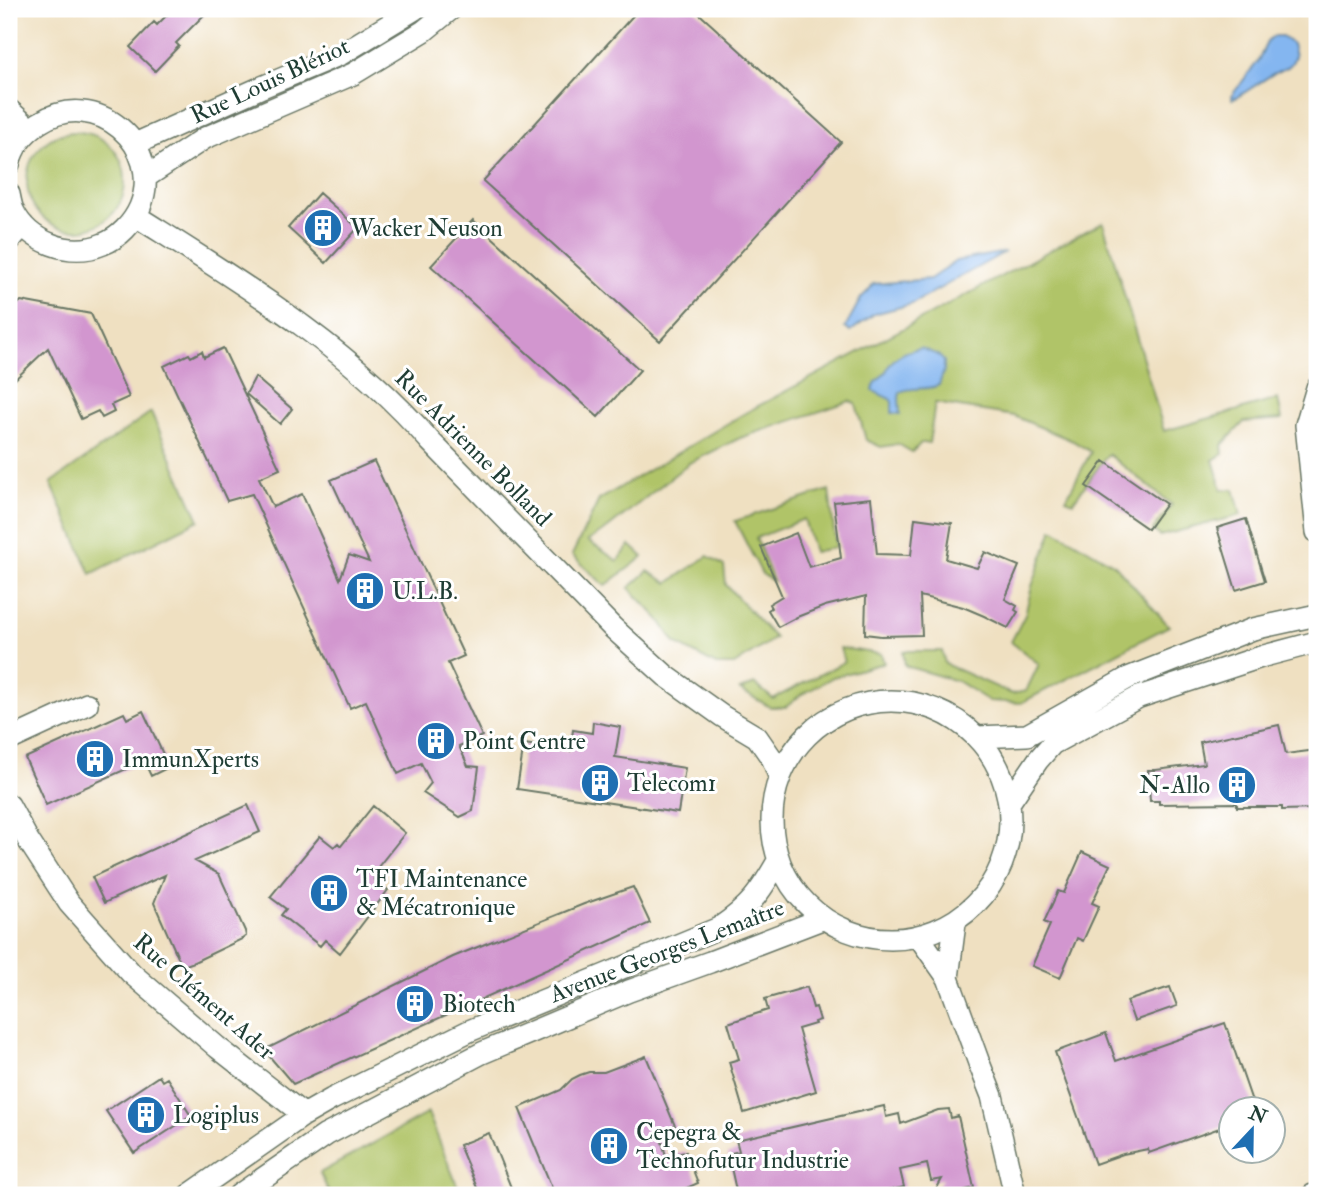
<svg xmlns="http://www.w3.org/2000/svg" width="1326" height="1204" font-family="'IM FELL Double Pica',serif">
  <rect width="100%" height="100%" fill="#fff"/>
  <filter id="ink" filterUnits="userSpaceOnUse"><feTurbulence type="fractalNoise" baseFrequency=".0143" numOctaves="2"/><feDisplacementMap in="SourceGraphic" scale="14" xChannelSelector="R" yChannelSelector="G"/><feConvolveMatrix kernelMatrix="1 2 1 2 8 2 1 2 1" color-interpolation-filters="sRGB"/></filter>
  <filter id="wash" filterUnits="userSpaceOnUse"><feTurbulence type="fractalNoise" baseFrequency=".00686" numOctaves="4" result="noise"/><feDisplacementMap in="SourceGraphic" scale="28" xChannelSelector="R" yChannelSelector="G"/><feGaussianBlur stdDeviation="1.57" result="paint"/><feColorMatrix in="noise" values="0 0 0 0 0 0 0 0 0 0 0 0 0 0 0 0 0 1.4 0 .05"/><feComposite in="paint" operator="in"/></filter>
  <g filter="url(#wash)">
    <rect width="100%" height="100%" fill="#efe0c1"/>
    <path fill="#b0c468" stroke="#68804e" stroke-width="2" d="M27 181a49 49 0 1 1 98 0a49 49 0 1 1-98 0Z
      M1103,222L1164,431L1278,399L1282,419L1244,422L1222,445L1223,454L1213,460L1222,490L1234,489L1241,515L1160,536L1153,530L1172,505L1108,454L1073,502L1066,499L1091,452L1073,441L1014,416L935,403L929,443H921L912,452L898,444L881,447L866,440L856,404L850,401L740,438L689,463L608,528L588,541L618,561L630,545L643,557L605,586L572,555L599,500L745,413Z
      M151,412L199,520L91,574L51,483Z
      M829,490L836,547L814,552L804,519L756,538L773,581L762,574L735,521Z
      M1053,529L1115,565L1169,626L1021,703L989,701L957,681L905,666L903,651H942L945,664L1012,694L1026,691L1039,664L1011,642L1025,615L1032,586Z
      M708,556L724,566L726,585L775,638L734,665H716L675,643L659,619L629,588L648,571L668,583Z
      M840,648L881,654L884,663L833,677L798,697L786,707H770L740,690L755,684L773,699L844,662Z
      M428,1113L461,1195H330L320,1173Z"/>
    <path fill="#84b6f0" stroke="#527a92" stroke-width="2" d="M1274,36H1282L1292,44L1295,56L1292,63L1288,67L1273,74L1236,98L1232,99V95L1258,61L1268,40Z
      M1005,252L912,304L874,314L851,331L845,328L861,298L869,290L873,284L930,279L956,261Z
      M921,348L938,355L944,361V370L939,385C927,391 913,386 900,392L899,398L900,414L892,413V402L890,399L873,391C874,381 879,379 885,373C888,369 888,366 891,363C898,354 910,350 921,348Z"/>
    <g id="blocks">
      <path fill="#d296cf" d="M173,9H210L176,43L179,46L155,71L130,47L154,22L157,25Z
        M639,9H694L841,142L660,341L483,181Z
        M319,193L358,228L326,263L288,228Z
        M473,220L640,370L598,417L431,266Z
        M21,301L91,314L129,397L111,405L114,412L102,418L98,411L81,419L48,348L9,385V312Z
        M223,348L280,469L259,478L273,507L302,494L340,579L349,555L369,562L331,480L374,461L464,656L448,663L482,736L459,746L468,766L479,767L473,811L460,817L423,793L431,783L421,763L398,774L366,701L350,708L252,494L227,501L164,366L189,354L191,357L202,351L204,357Z
        M255,377L292,409L280,424L246,394Z
        M1104,461L1166,504L1148,529L1086,486Z
        M871,498L877,554L911,555L915,518L952,523L946,559L977,568L985,552L1019,566L1005,599L1017,606L1015,610L1018,612L1008,628L984,616L963,607L920,596L922,635L881,636L865,634L866,596L825,606L797,617L778,627L768,610L771,608L769,604L782,596L761,547L796,533L809,567L841,558L834,502Z
        M1246,519L1265,581L1236,590L1217,528Z
        M143,711L169,767L151,776L144,761L46,805L25,758L124,713L127,719Z
        M593,722L620,727L615,757L685,768L678,813L517,789L524,744L570,751L573,730L592,733Z
        M1279,725L1286,754L1317,750V809L1282,810V807H1237V803L1159,804V801H1150L1148,770H1156L1204,764L1200,742Z
        M248,805L260,832L195,861L219,874L245,931L246,936L242,939L194,962L186,965L180,962L154,903L165,875L104,903L92,877Z
        M373,806L405,833L374,872L377,874L374,879L388,890L340,953L325,940L320,946L281,915L286,909L270,897L320,836L334,847L338,843L341,846Z
        M1082,852L1110,865L1092,903L1099,906L1083,941L1077,938L1060,978L1032,966L1050,925L1044,922L1058,891L1064,893Z
        M633,887L650,923L293,1084L264,1050L453,957L584,904Z
        M807,987L813,1008L816,1007L820,1020L814,1022L815,1024L798,1029L816,1091L744,1113L729,1062L739,1059L728,1023L768,1010L765,999Z
        M1170,987L1177,1006L1134,1021L1127,1001Z
        M1225,1023L1255,1110H1231V1124L1149,1153L1148,1149L1123,1154L1095,1164L1055,1052L1106,1033L1116,1061Z
        M646,1056L678,1133L661,1138L666,1156L686,1152L698,1183L671,1195H555L519,1108L561,1090L572,1079L580,1075L589,1072H604Z
        M159,1076L162,1081L167,1078L191,1116L134,1153L106,1111Z
        M884,1106L886,1117L899,1114L901,1124L938,1110L949,1109L951,1118L958,1116L974,1188L965,1190V1195H933L942,1179L931,1181L927,1164L900,1170L904,1187L870,1195H737L728,1154L739,1151L736,1140Z
        M489,1133L514,1195H480L459,1145Z"/>
    </g>
  </g>
  <g filter="url(#ink)">
    <use href="#blocks" fill-opacity="0" stroke="#687665" stroke-width="2"/>
    <g fill="none" stroke-linecap="round" stroke-linejoin="round">
      <g stroke="#687665" stroke-width="24">
        <path id="minor" d="M9,110L30,129
          M135,144L262,87L341,54L415,9
          M9,164C13,146 24,133 39,123C96,86 165,146 140,207C133,223 119,238 103,244C70,258 28,242 13,210C11,205 10,199 9,194
          M146,177L205,138L353,74L424,31L451,9
          M136,216C240,282 349,347 430,441L613,628L666,676L722,716L757,737L773,760L779,776
          M9,241L23,225
          M1317,388L1306,425L1317,532
          M772 820a119 119 0 1 1 238 0a119 119 0 1 1-238 0Z
          M977,737L1027,735L1128,678L1253,629L1317,615
          M9,740L87,704
          M1011,800L1038,760L1052,744L1139,697L1264,656L1317,642
          M9,805L28,840L69,903L131,973L217,1047L304,1115
          M919,937L948,978L979,1063L992,1096L1015,1195
          M948,978L955,923
          M189,1195L304,1115L332,1099L469,1031L719,928C750,907 760,893 778,861
          M239,1195L326,1135L482,1053L629,991L710,962L822,919
          M1313,1195L1317,1194"/>
      </g>
      <use href="#minor" stroke="#fff" stroke-width="21"/>
    </g>
  </g>
  <defs>
    <g id="building-disc" transform="scale(2.0125)"><circle r="9.5" fill="#1f6fb2" stroke="#fff"/><path d="M-4-6H4V6H1V3H-1V6H-4ZM-2.5-4.3h1.7v1.8h-1.7ZM.8-4.3h1.7v1.8H.8ZM-2.5-1h1.7V.8h-1.7ZM.8-1h1.7V.8H.8Z" fill="#fff"/></g>
  </defs>
  <g fill-rule="evenodd">
    <use href="#building-disc" x="323" y="228"/>
    <use href="#building-disc" x="365" y="591"/>
    <use href="#building-disc" x="436" y="741"/>
    <use href="#building-disc" x="95" y="759"/>
    <use href="#building-disc" x="600" y="783"/>
    <use href="#building-disc" x="1237" y="785"/>
    <use href="#building-disc" x="329" y="893"/>
    <use href="#building-disc" x="415" y="1004"/>
    <use href="#building-disc" x="146" y="1115"/>
    <use href="#building-disc" x="609" y="1146"/>
  </g>
  <g text-anchor="middle" dominant-baseline="central" stroke-width="6" stroke-linejoin="round" paint-order="stroke">
    <g font-size="24" fill="#1f3d34" stroke="#fff">
      <text transform="translate(270 81) rotate(-25)">Rue Louis Blériot</text>
      <text transform="translate(473 448) rotate(45)">Rue Adrienne Bolland</text>
      <text transform="translate(667 951) rotate(-21)">Avenue Georges Lemaître</text>
      <text transform="translate(204 997) rotate(41)">Rue Clément Ader</text>
    </g>
    <g font-size="24" fill="#1f3d34" stroke="#fff" text-anchor="start">
      <text x="350" y="228">Wacker Neuson</text>
      <text x="392" y="591">U.L.B.</text>
      <text x="463" y="741">Point Centre</text>
      <text x="122" y="759">ImmunXperts</text>
      <text x="627" y="783">Telecom1</text>
      <text x="1210" y="785" text-anchor="end">N-Allo</text>
      <text x="356" y="879">TFI Maintenance<tspan x="356" dy="28">&amp; Mécatronique</tspan></text>
      <text x="442" y="1004">Biotech</text>
      <text x="173" y="1115">Logiplus</text>
      <text x="636" y="1132">Cepegra &amp;<tspan x="636" dy="28">Technofutur Industrie</tspan></text>
    </g>
  </g>
  <rect width="1326" height="1204" fill="none" stroke="#fff" stroke-width="35"/>
  <g transform="translate(1252 1130) rotate(22)"><circle r="33" fill="#ffffff" stroke="#a5b1ae" stroke-width="2"/>
  <path d="M0-5L12 26L0 18L-12 26Z" fill="#1f6fb2"/>
  <text y="-10" font-size="19" font-weight="bold" text-anchor="middle" fill="#1f3d34">N</text>
  </g>
</svg>
